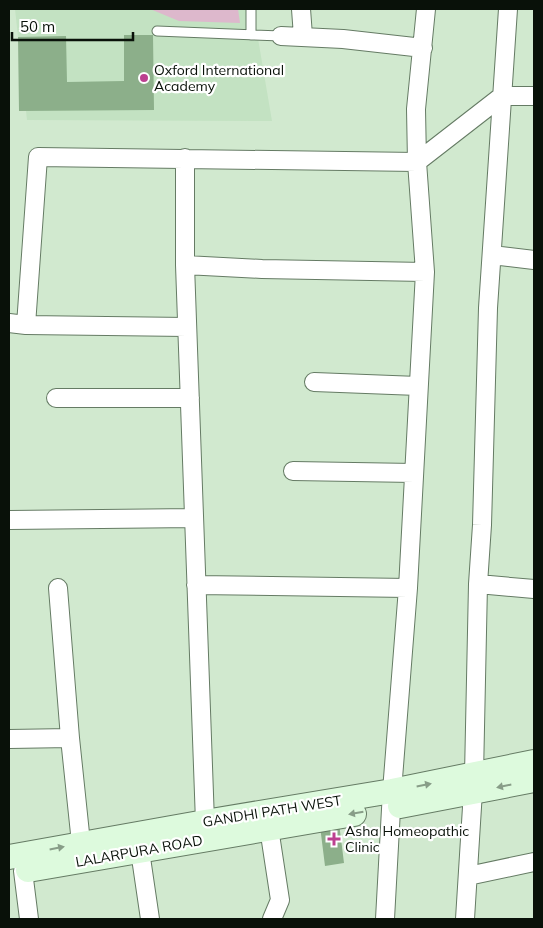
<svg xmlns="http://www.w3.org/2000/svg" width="543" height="928" font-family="Mulish,sans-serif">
  <rect width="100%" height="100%" fill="#d1e9cf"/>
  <path fill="#c3e2c2" d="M15,9H253L272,121L27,120Z"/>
  <path fill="#ddb8cc" d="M150,9H238L240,23L179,21Z"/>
  <path fill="#8caf8a" d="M124,35H153L154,110L19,111L18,37L66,36L67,82L124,81Z
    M339,823L344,863L325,866L320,826Z"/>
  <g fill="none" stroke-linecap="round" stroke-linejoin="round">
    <g stroke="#657b64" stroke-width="11">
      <path id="lane" d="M157,31L281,36
        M251,35V9"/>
    </g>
    <g stroke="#657b64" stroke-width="20">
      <path id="street" d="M301,9L303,36
        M281,36L343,39L423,48
        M185,158V265L205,822
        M492,255L534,260
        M185,265L262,269L425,272
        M9,323L26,325L187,327
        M26,325L38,157L417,162L502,96H534
        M314,382L418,386
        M56,398H190
        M293,471L414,473
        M9,520L194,518
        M478,584L534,589
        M196,585L408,588
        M58,588L70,738L81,843
        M9,739L70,738
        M269,828L280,900L272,919
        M140,851L150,919
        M23,871L29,919
        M468,876L534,862
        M385,919L392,791L408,588L425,272L417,162L416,109L426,9
        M465,919L474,775L478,584L482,525L488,308L508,9"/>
    </g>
    <g stroke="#657b64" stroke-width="26">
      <path id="secondary" d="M400,806L534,780
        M9,857L205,822L392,791L534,762
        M28,870L354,814"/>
    </g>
    <use href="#lane" stroke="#fff" stroke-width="9"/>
    <use href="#street" stroke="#fff" stroke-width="18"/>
    <use href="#secondary" stroke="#ddfadd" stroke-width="24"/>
  </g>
  <defs><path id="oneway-solid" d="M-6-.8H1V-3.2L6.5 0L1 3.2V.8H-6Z" transform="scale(1.25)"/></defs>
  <g fill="#889d88">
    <use href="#oneway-solid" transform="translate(424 785) rotate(-11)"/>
    <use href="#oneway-solid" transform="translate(504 786) rotate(168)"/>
    <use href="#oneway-solid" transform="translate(356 813) rotate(170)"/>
    <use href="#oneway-solid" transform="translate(57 848) rotate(-11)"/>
  </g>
  <g fill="#bc4090" stroke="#fff" stroke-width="2">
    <circle cx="144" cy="78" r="5"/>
    <path d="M331.5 831.5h5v5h5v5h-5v5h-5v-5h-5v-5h5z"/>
  </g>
  <g text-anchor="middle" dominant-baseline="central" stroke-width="4.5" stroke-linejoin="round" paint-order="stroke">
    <g font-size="14" fill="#091109" stroke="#fff" text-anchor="start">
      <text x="154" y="70">Oxford International<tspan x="154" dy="16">Academy</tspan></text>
      <text x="345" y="831">Asha Homeopathic<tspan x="345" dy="16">Clinic</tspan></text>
    </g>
    <g font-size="14" fill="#091109" stroke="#fff">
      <text transform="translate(272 811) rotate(-9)">GANDHI PATH WEST</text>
      <text transform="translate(139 851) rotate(-10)">LALARPURA ROAD</text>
    </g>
  </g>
  <rect width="543" height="928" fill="none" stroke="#091109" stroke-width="20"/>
  <path d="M12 32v8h121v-8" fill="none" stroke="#091109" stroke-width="2.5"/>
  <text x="20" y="32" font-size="15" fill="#091109" stroke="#ffffff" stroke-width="4" paint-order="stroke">50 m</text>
</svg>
